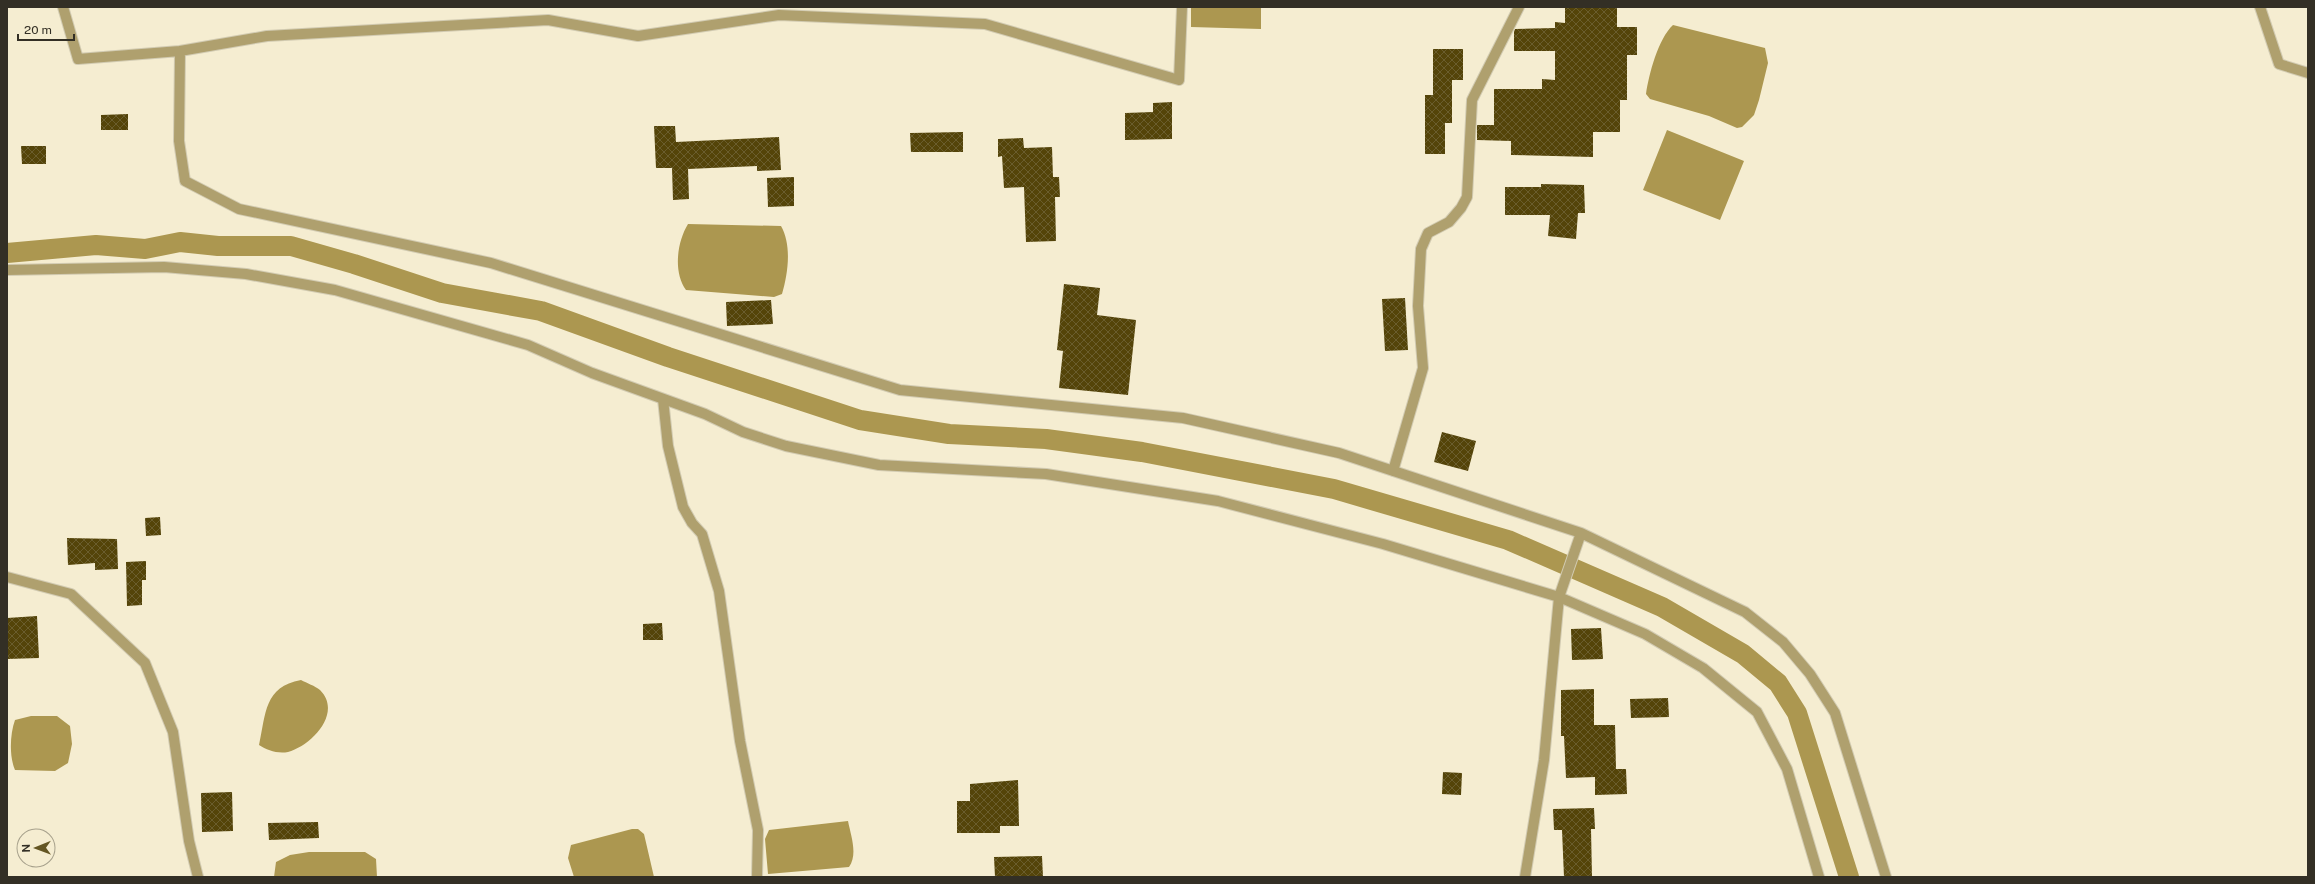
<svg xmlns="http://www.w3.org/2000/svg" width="2315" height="884" font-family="'Public Sans',sans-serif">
  <defs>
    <pattern id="building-cross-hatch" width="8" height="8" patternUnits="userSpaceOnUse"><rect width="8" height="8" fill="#544409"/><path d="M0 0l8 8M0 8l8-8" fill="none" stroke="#6a5d2d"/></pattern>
  </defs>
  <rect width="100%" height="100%" fill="#f5edd1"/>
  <path fill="#ac9750" d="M1191,7H1261V29L1191,27Z
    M1673,25L1765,48L1768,63L1759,100L1754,115L1742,127L1737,128L1709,116L1650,99L1646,94C1649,74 1658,39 1673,25Z
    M1667,130L1744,161L1720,220L1643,190Z
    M688,224L781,226C792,245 788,274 782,294L774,297L686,290C673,272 677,242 688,224Z
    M301,680C307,683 315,686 320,690C343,713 311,746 288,752C277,754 267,750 259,745C266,713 264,687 301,680Z
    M31,716H57L70,726L72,744L68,763L55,771L15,770C9,756 10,734 15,720Z
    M848,821C851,836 858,854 849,867L768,874L765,839L769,830Z
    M632,829H638L644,834L654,877H574L568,858L571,845Z
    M309,852H365L376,859L377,877H274L276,862L290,855Z"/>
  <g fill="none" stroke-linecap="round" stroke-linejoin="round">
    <path stroke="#ac9750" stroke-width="20" d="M7,253L96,245L145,249L180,242L218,246H291L354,264L442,293L541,311L668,357L860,420L949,434L1046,439L1142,452L1334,489L1508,540L1662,607L1743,654L1778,683L1797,713L1849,877"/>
  </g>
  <path fill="url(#building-cross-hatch)" d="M1565,7H1617V27H1637V55H1627V100H1620V132H1593V157L1511,155V141L1477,140V125H1494V89H1542V79L1555,80V51H1514V32L1515,29L1555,28V22L1565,23Z
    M1433,49H1463V80H1452V123H1445V154H1425V95H1433Z
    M1172,102V139L1125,140V113L1153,112V103Z
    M128,114V130H101V115Z
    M654,126H675L676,142L779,137L781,170L757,171V166L688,169L689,199L673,200L672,168H656Z
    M963,132V152H911L910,133Z
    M1023,138L1024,148L1052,147L1053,177H1059L1060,197H1055L1056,241L1026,242L1024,187L1004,188L1002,156L998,157V139Z
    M21,146H46V164H22Z
    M794,177V206L768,207L767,178Z
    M1541,184L1584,185L1585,213H1578L1576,239L1548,236L1550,215H1505V187H1541Z
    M1064,284L1100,288L1097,315L1136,320L1128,395L1059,388L1063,351L1057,350Z
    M1405,298L1408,350L1385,351L1382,299Z
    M771,300L773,324L727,326L726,302Z
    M1442,432L1476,441L1468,471L1434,462Z
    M160,517L161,535L146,536L145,518Z
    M67,538L117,539L118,569L95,570V563L68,565Z
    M146,561V580H142V605L127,606L126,562Z
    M37,616L39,658L7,659V618Z
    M662,623L663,640H643V624Z
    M1601,628L1603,659L1572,660L1571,629Z
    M1594,689V725H1615L1616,769H1626L1627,794L1595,795V777L1566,778L1564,736H1561V690Z
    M1668,698L1669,717L1631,718L1630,699Z
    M1443,772L1462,773L1461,795L1442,794Z
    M1018,780L1019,826H1000V833H957V801H970V784Z
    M232,792L233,831L202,832L201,793Z
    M1594,808L1595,829H1591L1592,877H1564L1562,830H1554L1553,809Z
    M318,822L319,838L269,840L268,823Z
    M1042,856L1043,877H995L994,857Z"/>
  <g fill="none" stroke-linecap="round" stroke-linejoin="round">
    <g stroke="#d2cbb2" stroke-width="12">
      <path id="street" d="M63,7L78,59L180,51L179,141L185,181L239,209L491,263L900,390L1183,418L1339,453L1581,533L1745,612L1783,642L1810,674L1835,713L1886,877
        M2260,7L2279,64L2308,73
        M180,51L267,36L548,20L638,36L779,15L985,24L1179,80L1182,7
        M7,270L164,267L246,274L335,290L528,345L592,373L705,414L743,432L786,446L879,465L1046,474L1218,501L1383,544L1559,597L1645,634L1703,668L1757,712L1787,769L1819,877
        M663,399L668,446L683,507L692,523L702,534L719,591L740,741L758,830L757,877
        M1393,471L1423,368L1418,306L1421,249L1428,233L1449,222L1461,208L1467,197L1472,100L1519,7
        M7,577L71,594L145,663L173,732L189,841L198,877
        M1525,877L1544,760L1559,597L1581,533"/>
    </g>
    <use href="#street" stroke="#afa06e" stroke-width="10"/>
  </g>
  <rect width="2315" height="884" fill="none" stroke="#332f25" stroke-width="16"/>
  <g transform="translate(36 848) rotate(269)"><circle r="19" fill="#f5edd1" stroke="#a7a18c"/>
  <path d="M0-3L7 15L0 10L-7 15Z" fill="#645623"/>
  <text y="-6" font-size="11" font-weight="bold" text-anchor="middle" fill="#332f25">N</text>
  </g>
  <path d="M18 34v6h56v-6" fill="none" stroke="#332f25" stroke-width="2"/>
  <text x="24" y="34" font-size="12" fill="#332f25" stroke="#f5edd1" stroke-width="3" paint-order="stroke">20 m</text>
</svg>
